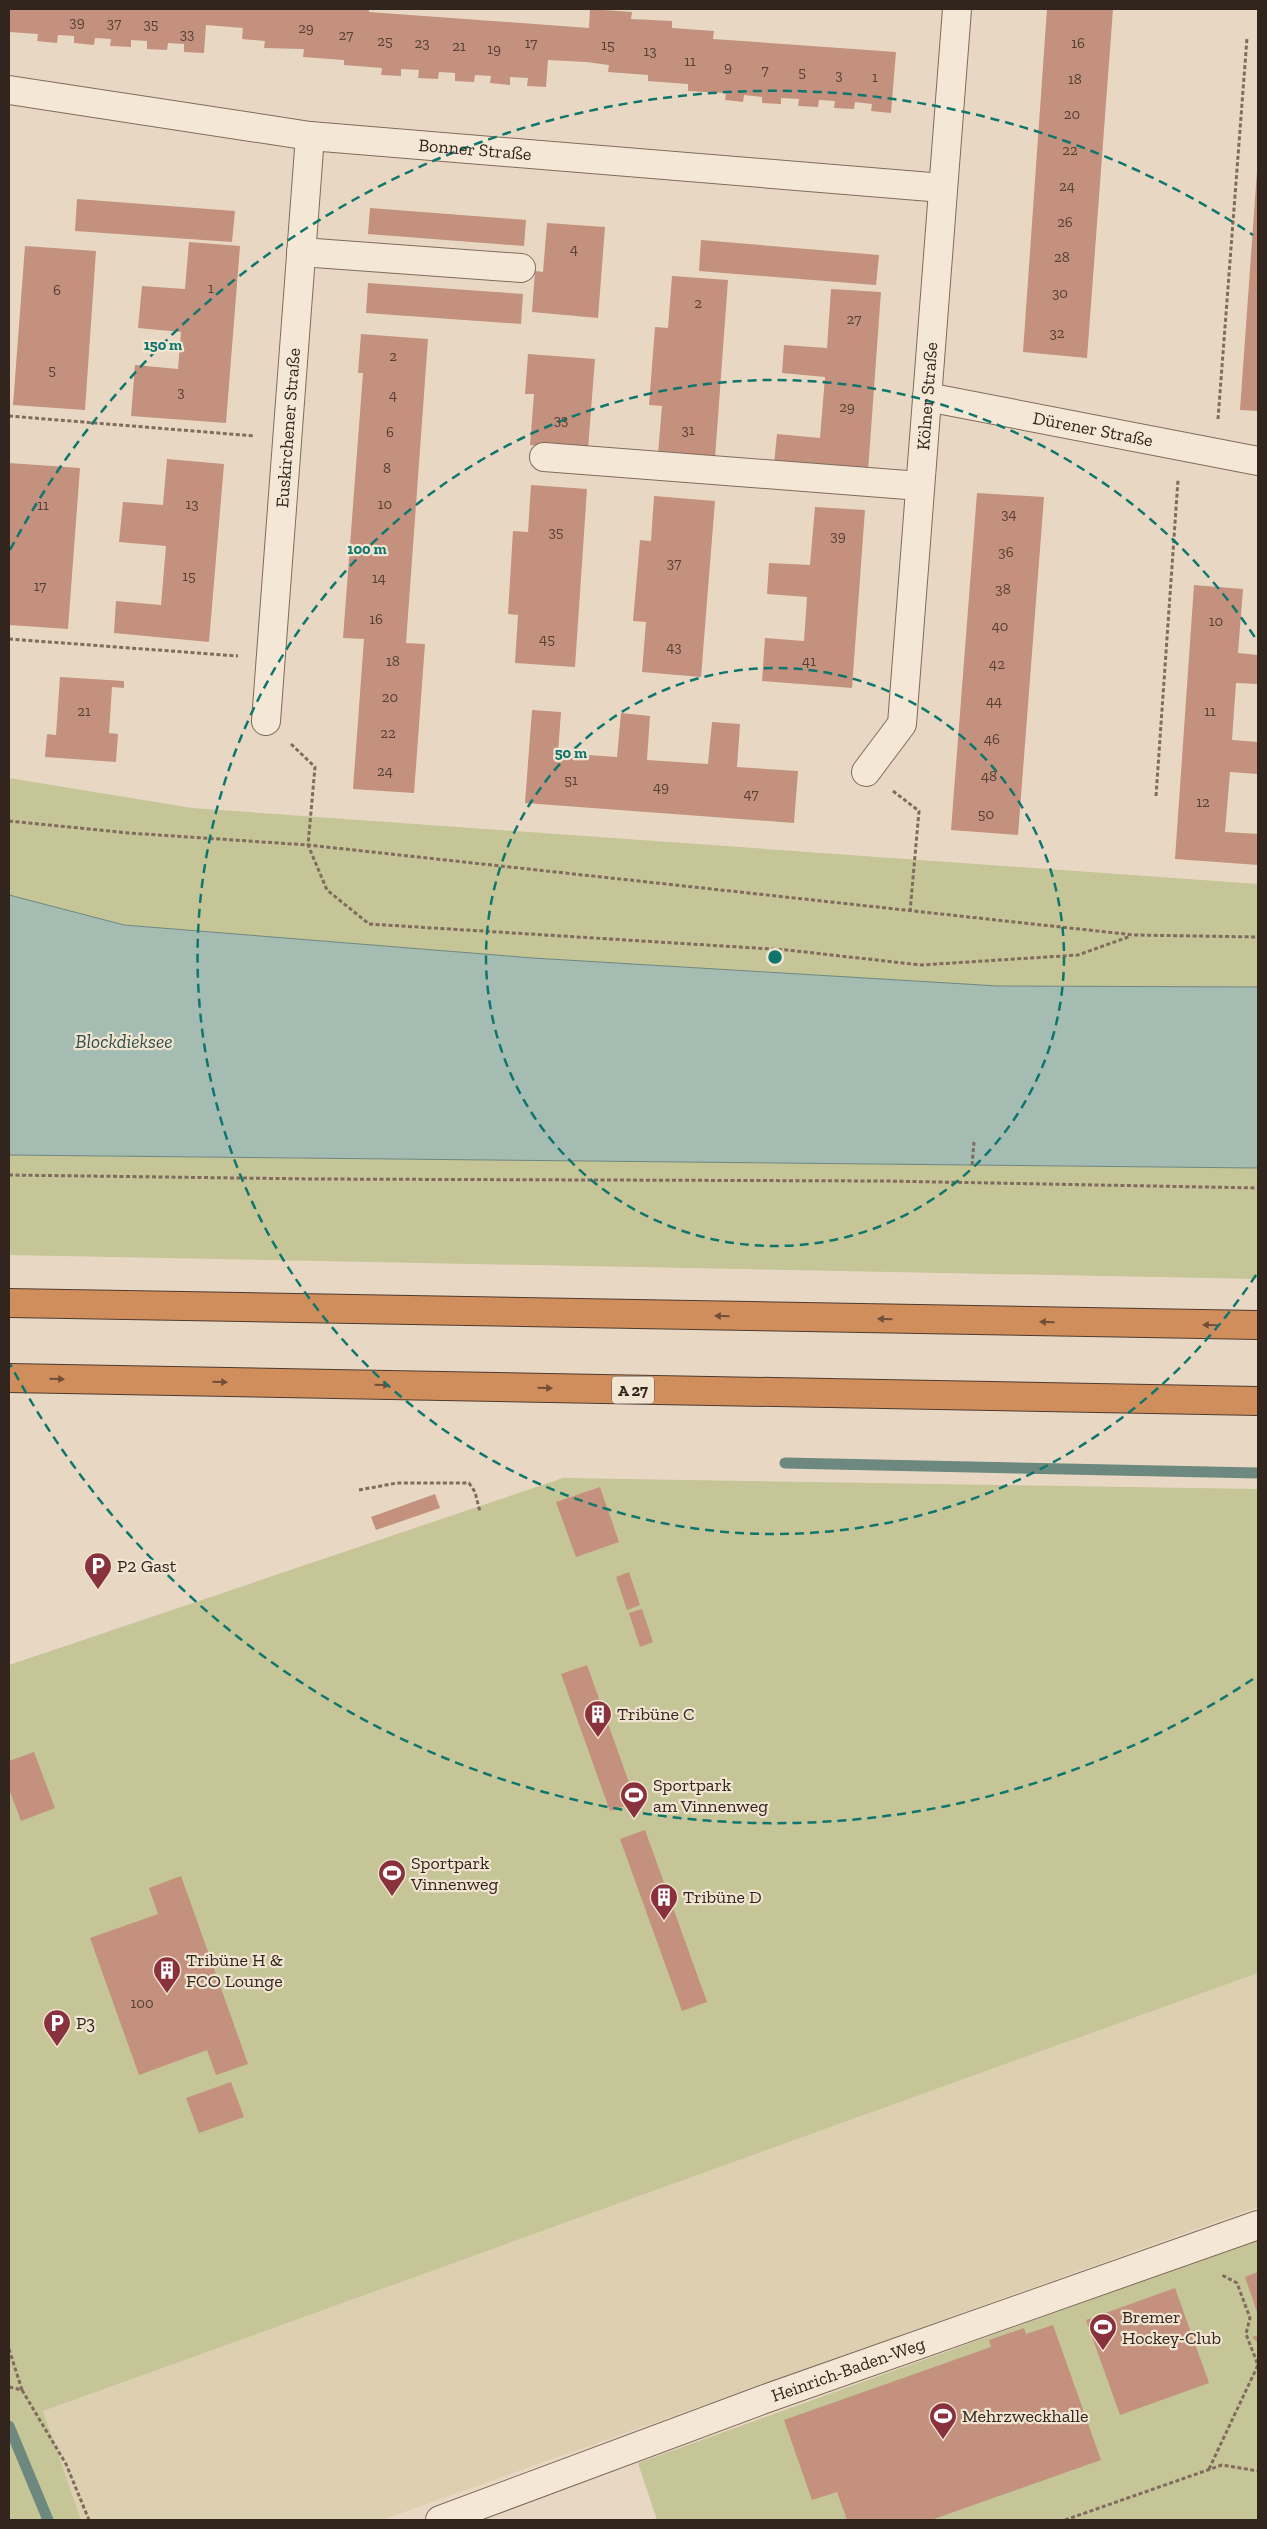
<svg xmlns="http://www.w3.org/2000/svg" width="1267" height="2529" font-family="'Zilla Slab',serif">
  <rect width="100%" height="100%" fill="#e8d8c3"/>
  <path fill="#ddd0b1" d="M1258,1973V2207L382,2520H81L42,2411Z"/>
  <path fill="#c5c598" d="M9,778L192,808L1258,884V987L998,986L533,958L124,925L9,895Z
    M9,1155L1258,1168V1279L9,1255Z
    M563,1478L1258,1489V1973L43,2411L81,2520H9V1665Z
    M1258,2239V2520H657L638,2463Z"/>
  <path fill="#a4bcb2" stroke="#6d887e" d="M9,895L124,925L533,958L998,986L1258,987V1168L9,1155Z"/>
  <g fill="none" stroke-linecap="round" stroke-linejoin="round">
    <path stroke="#6d887e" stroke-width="11" d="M785,1463L1258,1473
      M9,2426L48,2520"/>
  </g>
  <path fill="#c3917d" d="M9,9H369V12L589,28L590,9L632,12L631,19L672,21V28L714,31L713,39L896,52L891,113L871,111L872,104L855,102L854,109L834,108L835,101L819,100L818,107L798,106L799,99L781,98V104L762,103V97L744,95L743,102L725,100L726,93L688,91V84L648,81V75L608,72L609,65L586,62L548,60L546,87L527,86L528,78L510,77V85L490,83L491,76L475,75L474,82L455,81V73L439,72L438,79L418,78L419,70L401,69V76L381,75L382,68L344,65V60L303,57L304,49L264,48L265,41L242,39L243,28L206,25L204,53L184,52V44L168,43L167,50L147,49V41L131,40V47L110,46L111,39L95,38L94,45L74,43V36L58,35L57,43L37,41L38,34L9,32Z
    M1047,9H1113L1087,358L1023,352Z
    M1257,171H1258V411L1240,410Z
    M77,199L235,211L232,242L75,231Z
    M370,208L526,220L524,246L368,234Z
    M547,223L605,227L598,318L532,312L535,271L543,272Z
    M701,240L879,255L876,285L699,271Z
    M189,242L240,246L226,423L131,416L135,365L178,369L181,332L138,328L142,286L185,289Z
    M25,246L96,251L85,410L13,405Z
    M672,276L728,280L715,458L658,454L662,406L649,405L655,327L668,328Z
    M368,283L523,294L521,324L366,313Z
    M831,289L881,292L868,471L774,464L777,434L820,438L825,377L782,373L784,345L827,348Z
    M361,334L428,339L406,643L425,644L414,793L353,789L364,639L343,638L363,373H358Z
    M528,354L595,359L588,449L530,445L534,394H525Z
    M167,459L224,464L209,642L114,633L116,601L161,605L166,546L119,542L123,502L163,505Z
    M9,463L80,468L68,629L9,625Z
    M531,485L587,489L575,667L515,663L518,615L508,614L513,531L528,532Z
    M977,493L1044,497L1018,835L951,830Z
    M654,496L715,501L701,677L642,672L646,622L633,621L640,540L651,541Z
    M815,507L865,510L852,688L762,681L765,638L804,641L807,597L767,594L769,563L810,565Z
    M1194,585L1243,589L1238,653L1258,655V684L1236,683L1232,740L1258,742V774L1230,772L1225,832L1258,834V865L1175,859Z
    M60,677L124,681V688L112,687L109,733L118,734L116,762L45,757L47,734L56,735Z
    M532,710L561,712L558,753L617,757L621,713L650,716L647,760L708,764L712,722L740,724L737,767L798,771L794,823L525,803Z
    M600,1487L619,1542L576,1557L556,1502Z
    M435,1494L440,1508L376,1530L371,1517Z
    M629,1572L640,1605L627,1610L616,1577Z
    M642,1609L653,1642L640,1647L629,1613Z
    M587,1665L636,1802L610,1811L561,1674Z
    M34,1752L55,1808L21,1821L9,1789V1761Z
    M645,1830L707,2002L682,2011L620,1839Z
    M181,1876L248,2064L216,2075L207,2050L139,2075L90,1938L158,1914L149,1888Z
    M231,2082L244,2117L199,2133L186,2098Z
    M1258,2272V2315L1245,2277Z
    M1175,2288L1209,2383L1120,2415L1086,2320Z
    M1053,2325L1101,2460L931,2520H847L837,2492L812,2500L784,2420L991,2347L989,2340L1024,2328L1026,2334Z
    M1258,2335V2343L1252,2337Z"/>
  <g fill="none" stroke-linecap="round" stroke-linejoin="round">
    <g stroke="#806b5c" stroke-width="30">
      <g id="minor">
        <path id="s1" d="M9,90L310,136L943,188"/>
        <path d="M301,252L521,268"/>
        <path id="s2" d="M927,397L1258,461"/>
        <path d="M544,457L920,486"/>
        <path id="s3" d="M266,721L310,136"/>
        <path id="s4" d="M866,772L902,724L957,9"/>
        <path id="s5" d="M440,2520L762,2400L1258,2225"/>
      </g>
    </g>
    <g stroke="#4f3a30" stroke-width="30">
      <path id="highway" d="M9,1303L1258,1325
        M9,1378L1258,1401"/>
    </g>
    <path stroke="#806b5c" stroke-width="3" stroke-dasharray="4 2.5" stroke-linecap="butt" d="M9,416L255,436
      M1218,419L1247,38
      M9,639L238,656
      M291,744L315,767L308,845L327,890L369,924L787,950L921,965L1078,955L1131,936
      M893,791L919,811L910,912
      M1156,796L1178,480
      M9,821L129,833L308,845L1134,935L1258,937
      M972,1165L974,1142
      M9,1175L315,1179L885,1181L1258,1188
      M359,1490L397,1483H469L475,1492L480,1512
      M9,2349L22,2390L9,2387
      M22,2390L66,2464L89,2520
      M1209,2469L1258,2365L1246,2334L1250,2318L1237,2283L1222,2275
      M1065,2520L1222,2465L1258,2471"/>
    <use href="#minor" stroke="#f4e7d5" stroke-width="28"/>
    <use href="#highway" stroke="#cf8e5c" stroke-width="28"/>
  </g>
  <defs><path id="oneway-solid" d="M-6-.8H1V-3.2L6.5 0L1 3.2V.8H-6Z" transform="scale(1.25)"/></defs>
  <g fill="#714f37">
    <use href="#oneway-solid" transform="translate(722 1316) rotate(-179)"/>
    <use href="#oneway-solid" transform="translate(885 1319) rotate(-179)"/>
    <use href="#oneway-solid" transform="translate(1047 1322) rotate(-179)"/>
    <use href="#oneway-solid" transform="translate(1210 1325) rotate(-179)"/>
    <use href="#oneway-solid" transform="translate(57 1379) rotate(1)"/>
    <use href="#oneway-solid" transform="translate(220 1382) rotate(1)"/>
    <use href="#oneway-solid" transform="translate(382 1385) rotate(1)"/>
    <use href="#oneway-solid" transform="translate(545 1388) rotate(1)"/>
  </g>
  <g fill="none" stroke="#0f766e" stroke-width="2.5" stroke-dasharray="9 6">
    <circle cx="775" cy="957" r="289"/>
    <path d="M1256 1275A577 577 0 1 1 1256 639"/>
    <path d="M1253 1679A866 866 0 0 1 10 1364M10 550A866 866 0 0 1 1253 235"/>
  </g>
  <defs>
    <g id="parking-pin" transform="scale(1.4375)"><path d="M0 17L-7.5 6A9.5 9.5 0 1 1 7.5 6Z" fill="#89323e" stroke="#f1e4d1"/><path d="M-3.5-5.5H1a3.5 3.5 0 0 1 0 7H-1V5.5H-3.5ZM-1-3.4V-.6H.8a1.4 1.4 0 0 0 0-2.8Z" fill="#fff"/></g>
    <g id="building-pin" transform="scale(1.4375)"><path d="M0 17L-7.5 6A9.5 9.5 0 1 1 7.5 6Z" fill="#89323e" stroke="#f1e4d1"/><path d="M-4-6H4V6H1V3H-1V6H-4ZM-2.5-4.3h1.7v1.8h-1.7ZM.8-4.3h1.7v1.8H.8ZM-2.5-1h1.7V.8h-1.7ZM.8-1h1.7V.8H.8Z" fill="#fff"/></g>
    <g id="stadium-pin" transform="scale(1.4375)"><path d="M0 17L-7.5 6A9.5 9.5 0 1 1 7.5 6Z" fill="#89323e" stroke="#f1e4d1"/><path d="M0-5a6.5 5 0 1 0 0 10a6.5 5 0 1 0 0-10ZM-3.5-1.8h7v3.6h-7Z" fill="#fff"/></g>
  </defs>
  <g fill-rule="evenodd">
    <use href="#parking-pin" x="98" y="1566"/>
    <use href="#building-pin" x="598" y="1714"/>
    <use href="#stadium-pin" x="634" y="1795"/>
    <use href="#stadium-pin" x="392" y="1873"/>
    <use href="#building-pin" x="664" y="1897"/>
    <use href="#building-pin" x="167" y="1970"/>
    <use href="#parking-pin" x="57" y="2023"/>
    <use href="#stadium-pin" x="1103" y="2327"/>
    <use href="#stadium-pin" x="943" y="2416"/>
  </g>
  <g text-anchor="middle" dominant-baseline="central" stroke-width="4.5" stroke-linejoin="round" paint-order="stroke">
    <g font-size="15" fill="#564036">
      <text x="77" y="22">39</text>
      <text x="114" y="23">37</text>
      <text x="151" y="24">35</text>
      <text x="306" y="28">29</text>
      <text x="187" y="34">33</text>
      <text x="346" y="35">27</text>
      <text x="385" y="41">25</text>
      <text x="422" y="43">23</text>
      <text x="531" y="43">17</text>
      <text x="1078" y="43">16</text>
      <text x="608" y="45">15</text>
      <text x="459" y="46">21</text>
      <text x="494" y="49">19</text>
      <text x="650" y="51">13</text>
      <text x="690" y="61">11</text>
      <text x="728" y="67">9</text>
      <text x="765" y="70">7</text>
      <text x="802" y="72">5</text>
      <text x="839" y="75">3</text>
      <text x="875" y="77">1</text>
      <text x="1075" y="79">18</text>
      <text x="1072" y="114">20</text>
      <text x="1070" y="150">22</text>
      <text x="1067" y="186">24</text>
      <text x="1065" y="222">26</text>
      <text x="574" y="249">4</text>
      <text x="1062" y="257">28</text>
      <text x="211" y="288">1</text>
      <text x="57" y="290">6</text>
      <text x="1060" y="293">30</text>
      <text x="698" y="303">2</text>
      <text x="854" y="319">27</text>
      <text x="1057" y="333">32</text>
      <text x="393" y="356">2</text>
      <text x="52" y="370">5</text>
      <text x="181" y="392">3</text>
      <text x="393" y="395">4</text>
      <text x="847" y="407">29</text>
      <text x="561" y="420">33</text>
      <text x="688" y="430">31</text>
      <text x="390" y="432">6</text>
      <text x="387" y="468">8</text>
      <text x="192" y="504">13</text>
      <text x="385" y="504">10</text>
      <text x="43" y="505">11</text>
      <text x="1009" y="514">34</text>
      <text x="556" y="532">35</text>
      <text x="838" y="536">39</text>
      <text x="1006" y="552">36</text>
      <text x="674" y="563">37</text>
      <text x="189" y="576">15</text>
      <text x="379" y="578">14</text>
      <text x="40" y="586">17</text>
      <text x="1003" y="589">38</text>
      <text x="376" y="619">16</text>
      <text x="1216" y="621">10</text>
      <text x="1000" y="626">40</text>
      <text x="547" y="639">45</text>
      <text x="674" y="647">43</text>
      <text x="393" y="661">18</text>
      <text x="809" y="661">41</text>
      <text x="997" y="664">42</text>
      <text x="390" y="697">20</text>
      <text x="994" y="701">44</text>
      <text x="84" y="711">21</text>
      <text x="1210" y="711">11</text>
      <text x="388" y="733">22</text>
      <text x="992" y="739">46</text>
      <text x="385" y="771">24</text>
      <text x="989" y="776">48</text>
      <text x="571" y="780">51</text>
      <text x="661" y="787">49</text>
      <text x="751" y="794">47</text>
      <text x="1203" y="802">12</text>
      <text x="986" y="814">50</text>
      <text x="142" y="2003">100</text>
    </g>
    <rect fill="#f1e4d1" stroke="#6b5e54" stroke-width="1" x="612" y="1376.5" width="42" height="27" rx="4"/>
    <g font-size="16" font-weight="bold" fill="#32251e">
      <text x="633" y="1390">A 27</text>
    </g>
    <g font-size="18" fill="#32251e" stroke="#f1e4d1">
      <text stroke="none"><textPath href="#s1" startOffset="470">Bonner Straße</textPath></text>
      <text stroke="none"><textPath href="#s4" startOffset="389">Kölner Straße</textPath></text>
      <text stroke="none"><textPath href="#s3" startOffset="294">Euskirchener Straße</textPath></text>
      <text stroke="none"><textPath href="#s2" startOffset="169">Dürener Straße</textPath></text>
      <text stroke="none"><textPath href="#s5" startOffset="435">Heinrich-Baden-Weg</textPath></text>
    </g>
    <g font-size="18" fill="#32251e" stroke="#f1e4d1" text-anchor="start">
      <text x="117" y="1566">P2 Gast</text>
      <text x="617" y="1714">Tribüne C</text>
      <text x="653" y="1785">Sportpark<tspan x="653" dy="21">am Vinnenweg</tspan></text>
      <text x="411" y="1863">Sportpark<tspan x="411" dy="21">Vinnenweg</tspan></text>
      <text x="683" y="1897">Tribüne D</text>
      <text x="186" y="1960">Tribüne H &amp;<tspan x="186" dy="21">FCO Lounge</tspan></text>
      <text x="76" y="2023">P3</text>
      <text x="1122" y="2317">Bremer<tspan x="1122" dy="21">Hockey-Club</tspan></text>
      <text x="962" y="2416">Mehrzweckhalle</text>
    </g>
    <g font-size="19" font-style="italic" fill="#2f504a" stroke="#f1e4d1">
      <text x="124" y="1041">Blockdieksee</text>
    </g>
  </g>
  <circle cx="775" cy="957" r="8" fill="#0f766e" stroke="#f1e4d1" stroke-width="2.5"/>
  <g font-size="15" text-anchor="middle" font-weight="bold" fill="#0f766e" stroke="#f1e4d1" stroke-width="4.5" stroke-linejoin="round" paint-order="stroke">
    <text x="163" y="350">150 m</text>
    <text x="367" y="554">100 m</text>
    <text x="571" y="758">50 m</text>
  </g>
  <rect width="1267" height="2529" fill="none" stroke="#32251e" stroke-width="20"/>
</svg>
